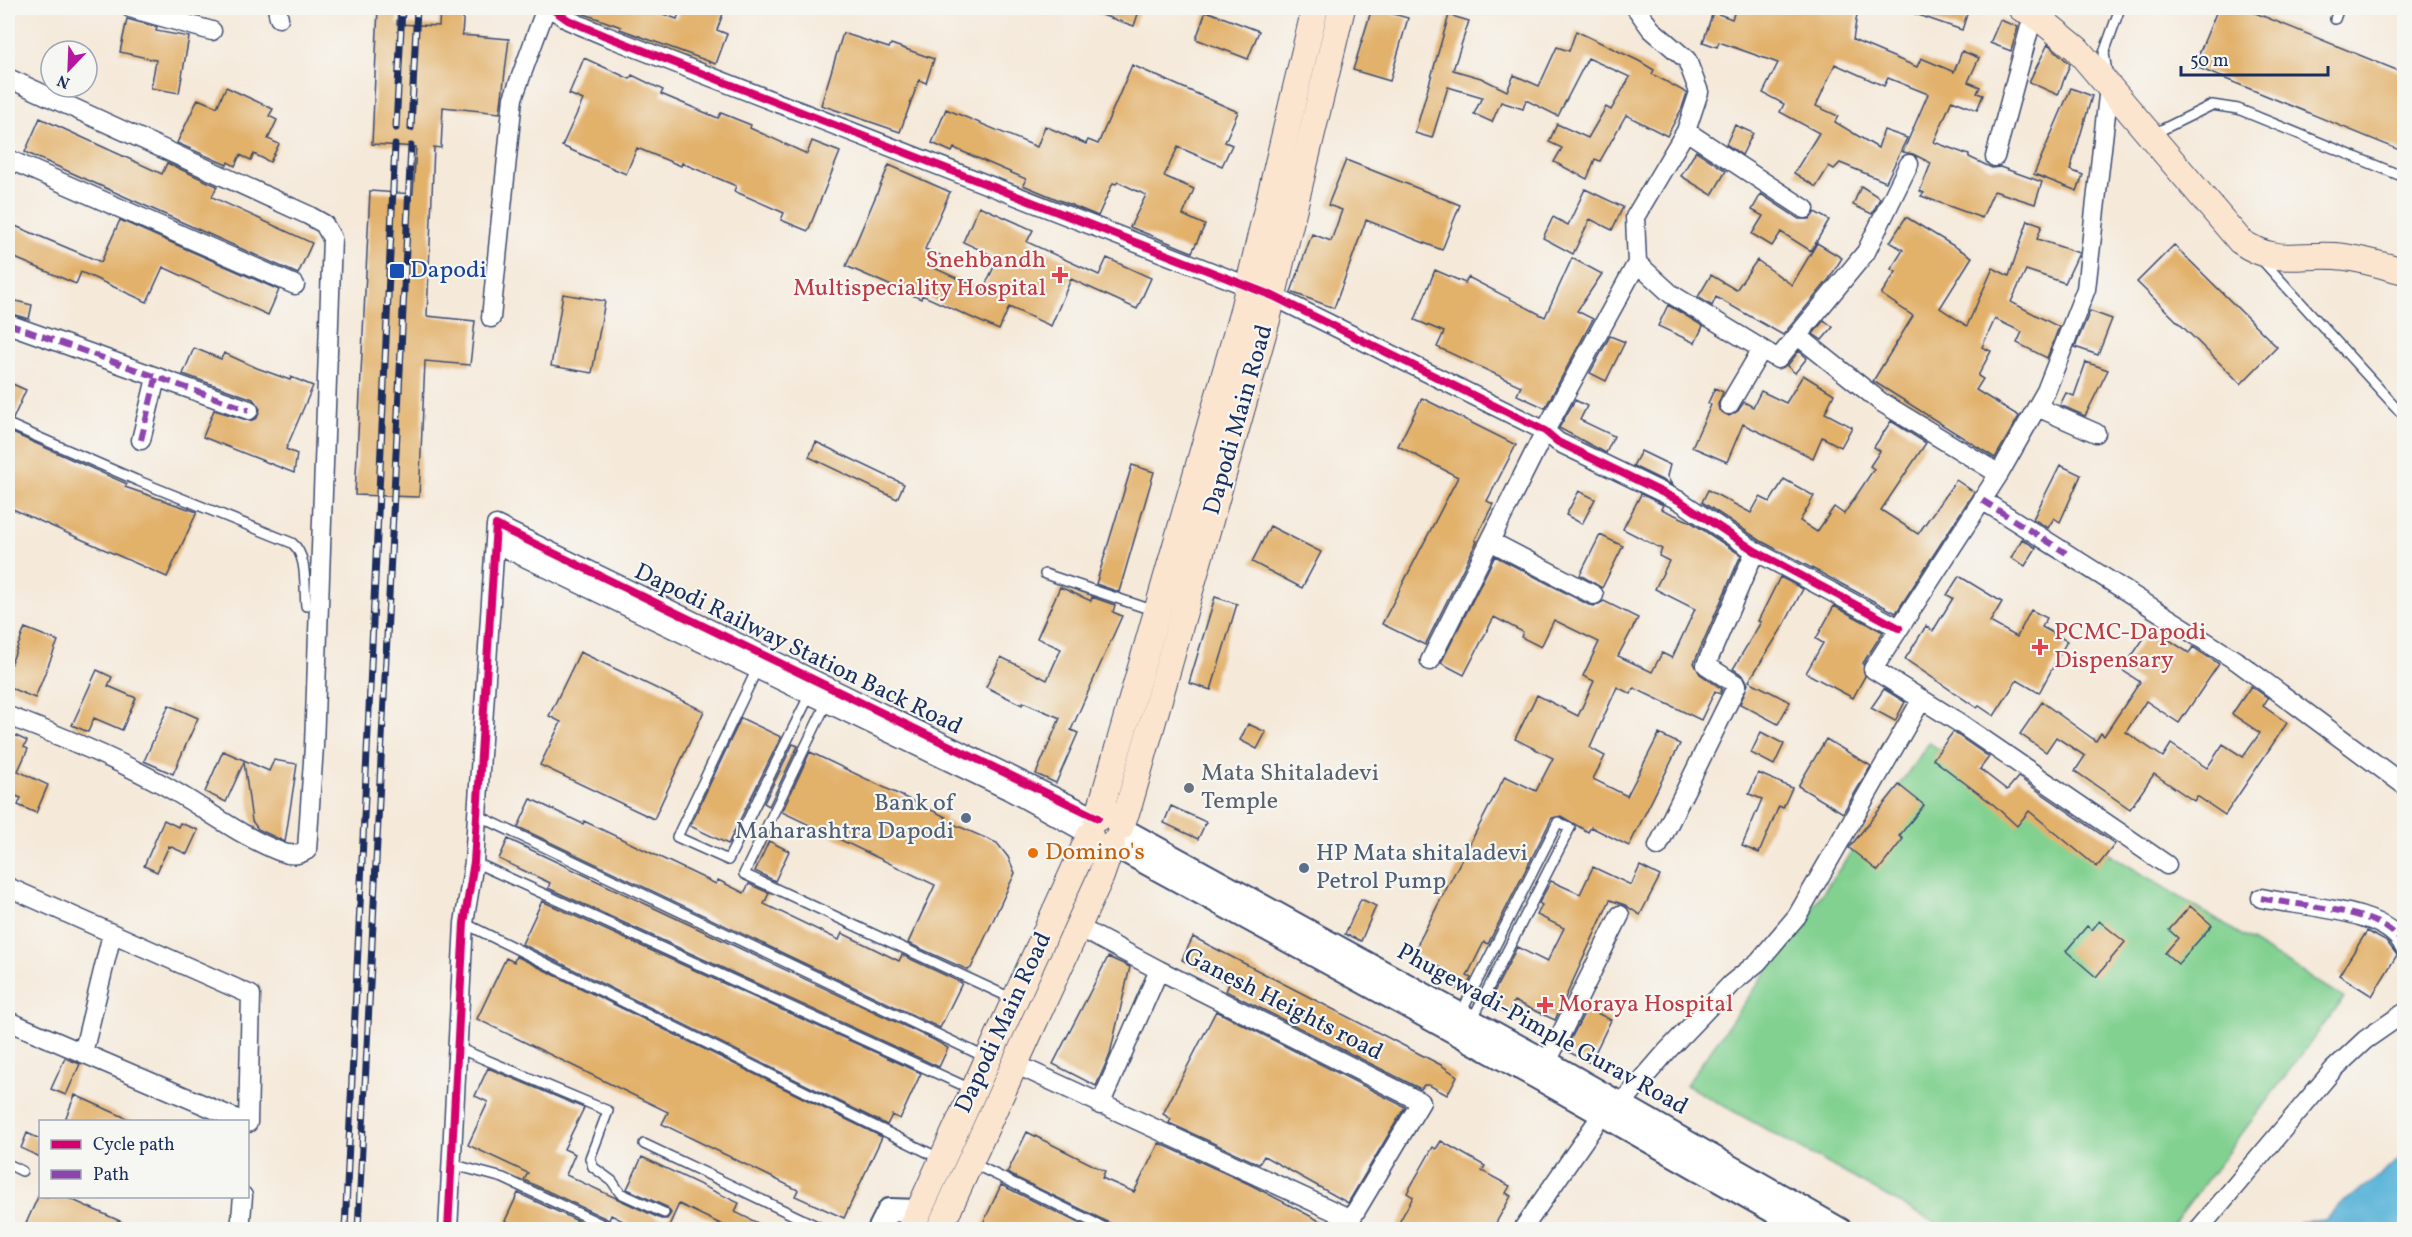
<svg xmlns="http://www.w3.org/2000/svg" width="2412" height="1237" font-family="Vollkorn,serif">
  <rect width="100%" height="100%" fill="#f6f6f2"/>
  <filter id="ink" filterUnits="userSpaceOnUse"><feTurbulence type="fractalNoise" baseFrequency=".0167" numOctaves="2"/><feDisplacementMap in="SourceGraphic" scale="12" xChannelSelector="R" yChannelSelector="G"/><feConvolveMatrix kernelMatrix="1 2 1 2 8 2 1 2 1" color-interpolation-filters="sRGB"/></filter>
  <filter id="wash" filterUnits="userSpaceOnUse"><feTurbulence type="fractalNoise" baseFrequency=".008" numOctaves="4" result="noise"/><feDisplacementMap in="SourceGraphic" scale="24" xChannelSelector="R" yChannelSelector="G"/><feGaussianBlur stdDeviation="1.35" result="paint"/><feColorMatrix in="noise" values="0 0 0 0 0 0 0 0 0 0 0 0 0 0 0 0 0 1.4 0 .05"/><feComposite in="paint" operator="in"/></filter>
  <g filter="url(#wash)">
    <rect width="100%" height="100%" fill="#f5e9d9"/>
    <path fill="#82d191" stroke="#4e8078" stroke-width="1.5" d="M1929,743L2344,998L2170,1229H1946L1686,1085Z"/>
    <path fill="#5ab4d8" stroke="#3a729b" stroke-width="1.5" d="M2404,1155V1229H2293L2300,1222L2325,1220L2341,1203L2370,1184Z"/>
    <g id="blocks">
      <path fill="#e2b16b" d="M378,8H398L397,24L439,26L440,8H464L462,35L509,39L500,113L443,107L441,148L434,147L427,316L475,321L470,365L425,361L419,497L355,495L370,191L413,194L416,147L372,144Z
        M573,8H646L677,19L681,8H725L717,30L727,34L716,64L620,29L621,27L579,12Z
        M1087,8H1140L1134,26L1087,10Z
        M1372,8L1408,18L1390,81L1353,70Z
        M1736,8H1858L1853,40L1917,67L1921,58L1954,72L1962,51L1979,58L1968,82L1980,87L1977,93L1983,95L1977,110L1952,100L1934,142L1969,155V157L1992,168L2000,167L2042,182L2035,204L1994,191L1982,218L1921,196L1924,193L1920,191L1931,163L1913,154L1903,152L1928,94L1888,78L1884,86L1835,64L1816,106L1838,116L1835,122L1878,148L1884,130L1907,138L1886,182L1840,163L1834,169L1829,166L1816,187L1794,173L1819,133L1780,112L1784,104L1763,93L1778,63L1719,42L1717,47L1703,42L1713,12L1732,19Z
        M1905,8H1969L1962,30L1904,10Z
        M2218,8H2243L2404,73V152L2194,66Z
        M1206,11L1259,31L1248,59L1196,39Z
        M1449,15L1469,21L1453,70L1481,78L1507,91L1514,75L1539,86L1557,47L1569,51L1576,31L1639,61L1654,70L1652,74L1687,93L1682,108L1667,136L1626,115L1600,161L1595,159L1587,179L1554,162L1562,148L1549,142L1557,124L1588,138L1606,107L1611,110L1630,77L1588,58L1558,116L1526,100L1523,109L1501,102L1492,122L1474,114L1482,97L1448,87L1432,138L1415,133Z
        M127,19L157,27L156,31L189,37L179,93L151,88L156,60L120,52Z
        M2000,20L2018,27L2011,51L1990,43Z
        M843,33L889,48L891,44L934,59L926,83L919,80L900,132L821,105Z
        M2048,44L2070,64L2058,95L2029,82Z
        M584,58L630,79L632,75L663,90L661,94L718,118L721,113L751,125L750,128L807,154L812,141L840,152L808,231L781,220L784,213L734,191L736,186L682,163L681,166L637,148L626,174L562,146L583,100L569,94Z
        M1132,65L1238,112L1225,142L1232,145L1222,166L1178,147L1164,176L1194,189L1183,215L1205,225L1192,252L1130,227L1146,195L1118,182L1116,184L1113,183L1098,216L1023,185L1026,179L954,148L952,152L932,143L946,109L1037,147L1045,126L1086,144L1088,140L1098,144Z
        M226,87L273,109L269,116L277,120L268,139L279,144L270,162L254,154L251,160L240,155L235,166L228,162L227,165L177,143L198,99L217,107Z
        M2071,88L2092,96L2070,170L2083,175L2077,191L2034,174Z
        M40,118L162,174L167,163L217,186L212,197L312,243L298,274L25,152Z
        M1735,125L1753,133L1742,155L1726,144Z
        M1696,151L1726,171L1712,195L1681,176Z
        M1346,160L1460,205L1442,250L1366,220L1334,308L1291,292L1312,234L1331,241L1342,210L1328,205Z
        M889,165L950,192L925,249L940,255L934,268L983,290L998,258L963,242L979,206L1033,230L1027,242L1099,275L1107,258L1151,278L1137,309L1071,279L1051,326L1009,307L999,330L922,295L921,299L846,266Z
        M1861,186L1880,198L1872,214L1853,205Z
        M1585,189L1623,207L1612,230L1590,219L1573,254L1543,238L1553,217L1568,225Z
        M1761,194L1799,219H1810L1815,212L1829,220L1811,251L1781,232L1772,246L1752,234L1763,216L1752,210Z
        M1906,217L1972,257L1940,308L1967,326L1993,268L2009,276L2028,220L2042,225L2037,239L2079,253L2065,283L2026,270L2011,302L2059,327L2047,358L2017,343L2022,332L1995,319L1982,347L1991,351L1978,376L1983,379L1976,390L2019,416L1995,458L1873,381L1913,316L1881,294L1896,272L1891,269L1903,250L1890,242Z
        M120,220L279,290L268,315L163,267L147,302L81,272L76,284L8,255V223L101,262Z
        M1817,243L1842,258L1829,279L1783,335L1716,297L1712,306L1698,297L1711,275L1736,290L1757,260L1792,285Z
        M2174,245L2277,347L2241,384L2137,282Z
        M1572,258L1602,274L1577,311L1593,319L1545,408L1517,395L1521,386L1437,347L1444,332L1415,320L1435,270L1465,283L1468,277L1545,317Z
        M563,294L605,301L592,373L551,366Z
        M8,299L32,305L29,319L8,313Z
        M1668,305L1703,326L1695,343L1658,326Z
        M2090,311L2112,319L2098,355L2075,347Z
        M1824,320L1833,327L1822,340L1813,334Z
        M1610,336L1625,342L1606,381L1590,373Z
        M194,348L221,359L224,353L257,368L290,380L291,377L313,386L286,449L297,454L294,473L203,437L214,410L250,421L257,418L260,409L253,399L183,374Z
        M1799,351L1807,358L1795,373L1787,366Z
        M2086,362L2108,370L2085,416L2060,405L2066,393L2074,396Z
        M1803,375L1834,394L1825,413L1852,427L1841,447L1822,437L1813,458L1743,424L1727,462L1692,447L1711,405L1708,403L1715,388L1723,392L1718,404L1719,410L1729,416L1738,411L1744,402L1753,407L1761,391L1786,403Z
        M8,382L26,390L13,419L8,417Z
        M1422,398L1516,445L1487,501L1493,504L1475,540L1477,541L1425,645L1382,624L1458,477L1398,446Z
        M1575,400L1587,406L1580,420L1614,436L1606,453L1559,428Z
        M1891,421L1926,443L1881,510L1918,534L1956,480L1974,492L1896,613L1761,541L1702,502L1708,490L1751,513L1760,497L1770,502L1784,479L1814,496L1800,521L1817,532L1834,507L1844,514L1874,469L1870,466L1880,451L1874,447Z
        M8,431L127,484L125,487L197,512L167,577L8,507Z
        M816,442L904,484L897,499L809,457Z
        M1641,451L1670,465L1667,476L1672,485L1633,466Z
        M1132,465L1154,472L1119,592L1096,584Z
        M2060,465L2081,475L2060,522L2054,518L2048,528L2033,519Z
        M1579,491L1595,499L1582,524L1566,515Z
        M1641,494L1663,505L1661,509L1691,522L1741,555L1694,663L1700,674L1722,689L1720,694L1715,691L1701,720L1634,688L1631,694L1617,687L1590,748L1605,756L1593,779L1627,796L1659,734L1680,744L1629,846L1591,827L1588,832L1561,816L1552,818L1488,944L1484,942L1467,976L1471,978L1464,992L1442,981L1447,971L1413,953L1505,776L1536,791L1553,758L1515,739L1537,695L1578,716L1594,681L1583,676L1599,642L1554,620L1541,647L1521,637L1523,632L1494,617L1464,675L1441,663L1495,556L1589,605L1595,606L1604,601L1638,618L1618,656L1652,672L1662,653L1672,658L1695,609L1655,589L1669,561L1659,556L1662,549L1623,529Z
        M1270,526L1321,552L1302,588L1252,562Z
        M1600,535L1623,546L1602,588L1580,575Z
        M2022,539L2036,548L2025,566L2011,558Z
        M1959,576L2002,602L1990,622L2017,637L2031,610L2047,618L2042,627L2067,641L2039,693L2017,680L1994,716L1979,706L1977,708L1905,659L1926,626L1933,631L1953,598L1947,595Z
        M1780,577L1803,589L1784,625L1749,681L1790,702L1778,724L1740,704L1748,684L1744,676L1733,669L1761,622L1758,621Z
        M1060,587L1091,601L1092,597L1115,605L1113,612L1122,616L1071,730L1078,733L1056,783L1036,774L1060,718L1023,702L1022,705L986,687L1001,657L1047,680L1061,649L1037,638Z
        M1215,597L1237,604L1211,690L1189,683Z
        M1834,606L1883,632L1863,663L1865,676L1853,698L1806,673L1823,643L1816,639Z
        M25,628L58,641L35,698L8,687V671Z
        M2151,628L2189,653L2193,647L2219,664L2179,723L2146,701L2126,732L2163,757L2171,744L2207,768L2223,744L2243,757L2260,733L2232,714L2251,686L2268,698L2263,706L2287,723L2225,815L2197,796L2194,801L2154,774L2130,809L2075,771L2085,756L2056,737L2046,752L2020,734L2042,702L2096,741L2101,733L2104,736L2140,682L2122,670Z
        M580,652L704,711L654,819L540,765L561,722L549,716Z
        M97,670L112,677L108,686L136,698L122,730L94,718L88,732L72,725Z
        M1884,689L1905,702L1895,721L1871,708Z
        M169,705L198,718L173,774L144,761Z
        M741,718L781,737L728,844L690,826Z
        M1248,724L1266,732L1257,749L1240,740Z
        M8,732L27,741L24,747L28,749L18,771L48,785L36,813L18,805L21,798L8,793Z
        M1761,732L1784,744L1774,765L1751,753Z
        M1953,732L1989,757L1980,769L2007,790L2018,777L2115,844L2097,867L2029,811L2017,826L1994,805L1933,759Z
        M1826,739L1871,766L1843,813L1798,786Z
        M793,744L798,746L769,806L764,803Z
        M223,751L269,771L274,760L297,764L285,842L258,829L252,821L244,762L226,802L205,792Z
        M810,752L946,817L944,820L997,843L1008,857L1015,873L971,968L968,970L908,943L935,885L782,812Z
        M1758,773L1792,788L1783,808L1779,806L1759,853L1742,846L1762,799L1749,794Z
        M1899,785L1924,805L1899,836L1903,839L1878,871L1849,848Z
        M531,799L583,824L584,821L716,884L718,880L744,893L749,884L769,893L764,904L839,940L842,933L899,961L902,955L962,983L940,1028L518,827Z
        M1171,806L1206,822L1198,839L1164,823Z
        M164,820L178,827L180,823L198,830L187,854L169,846L157,872L144,866Z
        M508,839L934,1040L948,1048L939,1067L548,888L550,883L499,859Z
        M769,841L789,851L775,881L755,871Z
        M1640,866L1660,876L1640,915L1625,905L1610,900L1555,1020L1514,1001L1508,1014L1488,1004L1517,947L1547,962L1564,928L1537,915L1542,905L1539,903L1551,881L1580,894L1593,867L1631,885Z
        M1361,899L1376,906L1361,941L1345,934Z
        M542,901L921,1073L900,1119L892,1115L887,1125L522,944Z
        M2190,906L2212,925L2178,964L2165,953L2178,938L2169,930Z
        M2099,921L2125,942L2096,977L2066,951L2087,926L2092,930Z
        M2367,931L2387,942L2397,955L2372,996L2339,975Z
        M1193,937L1441,1065L1457,1076L1447,1095L1429,1085H1424L1421,1089L1226,991L1229,984L1182,960Z
        M516,956L882,1137L844,1218L795,1196L798,1190L662,1124L668,1112L477,1019L506,958L514,962Z
        M1108,957L1130,967L1110,1054L1096,1086L1053,1064Z
        M1587,1008L1611,1020L1590,1063L1565,1050Z
        M1216,1011L1405,1107L1348,1203L1264,1156L1259,1164L1169,1123L1171,1119L1163,1114Z
        M65,1058L80,1064L66,1095L51,1089Z
        M488,1068L584,1108L564,1149L575,1154L566,1175L661,1219H667L671,1213L667,1207L627,1189L642,1157L739,1203L735,1212L772,1230H733L679,1204L667,1230H641L611,1215L609,1220L524,1180L528,1173L468,1145L488,1102L475,1096Z
        M75,1095L135,1122H64Z
        M1027,1132L1105,1171L1102,1178L1134,1192L1159,1143L1249,1184L1337,1230H1116L1112,1224L1007,1173Z
        M27,1133L40,1139V1157L21,1148Z
        M1441,1141L1485,1166L1482,1171L1510,1186L1506,1193L1511,1196L1492,1230H1395L1413,1197L1407,1193L1433,1147L1436,1149Z
        M1001,1185L1093,1230H980Z
        M518,1193L597,1230H522L505,1221Z
        M38,1197H66L140,1230H23Z"/>
    </g>
  </g>
  <g filter="url(#ink)">
    <use href="#blocks" fill-opacity="0" stroke="#3c4b70" stroke-width="1.5"/>
    <g fill="none" stroke-linecap="round" stroke-linejoin="round">
      <g stroke="#3c4b70" stroke-width="12">
        <path id="service" d="M2335,19L2339,8
          M2107,73L2104,53L2120,8
          M2151,135L2212,105L2238,109L2404,177
          M2262,260L2404,416
          M8,424L136,480L292,543C308,556 304,586 306,606
          M1045,574L1155,611
          M757,669L677,837L728,860L810,694
          M827,702L744,874L1013,999
          M477,815L987,1058
          M474,862L971,1089
          M464,923L941,1159
          M1460,1015L1558,822L1570,828L1472,1020
          M458,1048L608,1111L590,1158L593,1167L612,1181L620,1193L664,1213
          M644,1144L825,1230
          M972,1163L1109,1230
          M8,1164L22,1171
          M451,1164L503,1178L614,1230"/>
      </g>
      <g stroke="#3c4b70" stroke-width="21">
        <path id="minor" d="M130,8L212,31
          M277,8L279,18
          M551,8L568,20L606,36L1273,296L1545,431L1558,442L1680,501L1755,551L1899,628
          M8,78L308,215L324,224L332,238L314,746L307,850C299,855 291,856 281,852C237,835 200,804 158,782C109,756 59,735 8,716
          M2109,87L2086,289L2046,391L1999,474L1873,669L1958,722L2167,865
          M1686,131L1805,209
          M1995,157L2035,8
          M8,159L295,285
          M1637,263L1671,294L1778,359L1866,252L1909,164
          M491,318L513,98L546,8
          M8,324L249,410
          M1798,336L1881,402L1999,474
          M1729,405L1762,349
          M2037,407L2096,433
          M141,440L156,378
          M1982,500L2238,662L2404,785
          M1490,541L1594,595
          M495,543L1008,790L1090,835
          M1430,661L1545,431L1637,263L1635,217L1686,131L1699,92L1687,60L1651,29L1636,8
          M1658,846L1737,685L1706,665L1755,551
          M8,887L251,995L248,1123
          M2261,898C2299,907 2388,908 2404,947
          M1078,927L1159,970
          M8,1021L244,1122
          M83,1053L112,934
          M1547,1062L1620,915
          M1015,1064L1351,1219L1421,1102L1159,970L1100,1105
          M240,1230L243,1196
          M448,1230L464,923L474,862L496,525L1098,818
          M1522,1230L1612,1100H1623L1629,1095L1668,1050L1731,984L1758,962L1797,916L1922,699
          M2198,1230L2333,1070L2365,1040L2404,1013"/>
      </g>
      <g stroke="#3c4b70" stroke-width="26">
        <path id="tertiary" d="M1120,828L1547,1062L1841,1230
          M1112,844L1540,1079L1806,1230
          M879,1230L889,1210L918,1211"/>
      </g>
      <g stroke="#3c4b70" stroke-width="28">
        <path id="secondary" d="M2021,8L2033,13L2077,49L2240,241C2278,268 2304,251 2345,257C2365,260 2385,266 2404,271
          M1098,818L1242,314L1315,8
          M1120,828L1129,805L1267,320L1342,8
          M910,1230L1090,835
          M939,1230L1101,876L1112,844"/>
      </g>
      <use href="#service" stroke="#fff" stroke-width="9"/>
      <use href="#minor" stroke="#fff" stroke-width="18"/>
      <use href="#tertiary" stroke="#fff" stroke-width="22"/>
      <use href="#secondary" stroke="#fbe5cf" stroke-width="26"/>
      <g stroke="#1b2f5e" stroke-width="7">
        <path id="rail" d="M396,128L402,8
          M411,128L417,8
          M345,1230L395,145
          M358,1230L411,146"/>
      </g>
      <use href="#rail" stroke="#f6f6f2" stroke-width="4.5" stroke-dasharray="14" stroke-linecap="butt"/>
      <path stroke="#8e44ad" stroke-width="6" stroke-dasharray="12 6" stroke-linecap="butt" d="M8,324L249,410
        M141,440L156,378
        M1982,500L2066,553
        M2261,898C2299,907 2388,908 2404,947"/>
      <g stroke="#f6f6f2" stroke-width="11">
        <path id="cycleway" d="M551,8L568,20L606,36L1273,296L1545,431L1558,442L1680,501L1755,551L1899,628
          M448,1230L464,923L474,862L496,525L1098,818"/>
      </g>
      <use href="#cycleway" stroke="#d6006c" stroke-width="8"/>
    </g>
  </g>
  <rect fill="#1a4fb4" stroke="#f6f6f2" stroke-width="2" x="389" y="263" width="16" height="16" rx="3"/>
  <g fill="#e0444e" stroke="#f6f6f2" stroke-width="2">
    <path d="M1057 266h6v6h6v6h-6v6h-6v-6h-6v-6h6z"/>
    <path d="M2037 638h6v6h6v6h-6v6h-6v-6h-6v-6h6z"/>
    <path d="M1542 996h6v6h6v6h-6v6h-6v-6h-6v-6h6z"/>
  </g>
  <circle fill="#6b7280" stroke="#f6f6f2" stroke-width="2" cx="1189" cy="788" r="6"/>
  <g fill="#5c6f8a" stroke="#f6f6f2" stroke-width="2">
    <circle cx="966" cy="818" r="6"/>
    <circle cx="1304" cy="868" r="6"/>
  </g>
  <circle fill="#e8710a" stroke="#f6f6f2" stroke-width="2" cx="1033" cy="853" r="6"/>
  <g text-anchor="middle" dominant-baseline="central" stroke-width="4.5" stroke-linejoin="round" paint-order="stroke">
    <g font-size="24" fill="#be3a42" stroke="#f6f6f2" text-anchor="start">
      <text x="1046" y="261" text-anchor="end">Snehbandh<tspan x="1046" dy="28">Multispeciality Hospital</tspan></text>
      <text x="2054" y="633">PCMC-Dapodi<tspan x="2054" dy="28">Dispensary</tspan></text>
      <text x="1558" y="1005">Moraya Hospital</text>
    </g>
    <g font-size="24" fill="#164399" stroke="#f6f6f2" text-anchor="start">
      <text x="410" y="271">Dapodi</text>
    </g>
    <g font-size="24" fill="#1b2f5e" stroke="#f6f6f2">
      <text transform="translate(1239 420) rotate(-74)">Dapodi Main Road</text>
      <text transform="translate(798 650) rotate(26)">Dapodi Railway Station Back Road</text>
      <text transform="translate(1283 1005) rotate(27)">Ganesh Heights road</text>
      <text transform="translate(1004 1023) rotate(-65)">Dapodi Main Road</text>
      <text transform="translate(1542 1030) rotate(29)">Phugewadi-Pimple Gurav Road</text>
    </g>
    <g font-size="24" fill="#5b616d" stroke="#f6f6f2" text-anchor="start">
      <text x="1201" y="774">Mata Shitaladevi<tspan x="1201" dy="28">Temple</tspan></text>
    </g>
    <g font-size="24" fill="#4e5e75" stroke="#f6f6f2" text-anchor="end">
      <text x="954" y="804">Bank of<tspan x="954" dy="28">Maharashtra Dapodi</tspan></text>
      <text x="1316" y="854" text-anchor="start">HP Mata shitaladevi<tspan x="1316" dy="28">Petrol Pump</tspan></text>
    </g>
    <g font-size="24" fill="#c56008" stroke="#f6f6f2" text-anchor="start">
      <text x="1045" y="853">Domino's</text>
    </g>
  </g>
  <rect width="2412" height="1237" fill="none" stroke="#f6f6f2" stroke-width="30"/>
  <rect x="39" y="1120" width="210" height="78" fill="#f6f6f2" stroke="#9ea6b7" stroke-width="1.5"/>
  <rect x="51" y="1140" width="30" height="9" fill="#d6006c" stroke="#9ea6b7" stroke-width="1.5"/>
  <text x="93" y="1150" font-size="18" fill="#1b2f5e">Cycle path</text>
  <rect x="51" y="1170" width="30" height="9" fill="#8e44ad" stroke="#9ea6b7" stroke-width="1.5"/>
  <text x="93" y="1180" font-size="18" fill="#1b2f5e">Path</text>
  <g transform="translate(69 69) rotate(203)"><circle r="28" fill="#f6f6f2" stroke="#9ea6b7" stroke-width="1.5"/>
  <path d="M0-4.5L10 22L0 15L-10 22Z" fill="#b5179e"/>
  <text y="-9" font-size="16" font-weight="bold" text-anchor="middle" fill="#1b2f5e">N</text>
  </g>
  <path d="M2181 66v9h147v-9" fill="none" stroke="#1b2f5e" stroke-width="3"/>
  <text x="2190" y="66" font-size="18" fill="#1b2f5e" stroke="#f6f6f2" stroke-width="4.5" paint-order="stroke">50 m</text>
</svg>
